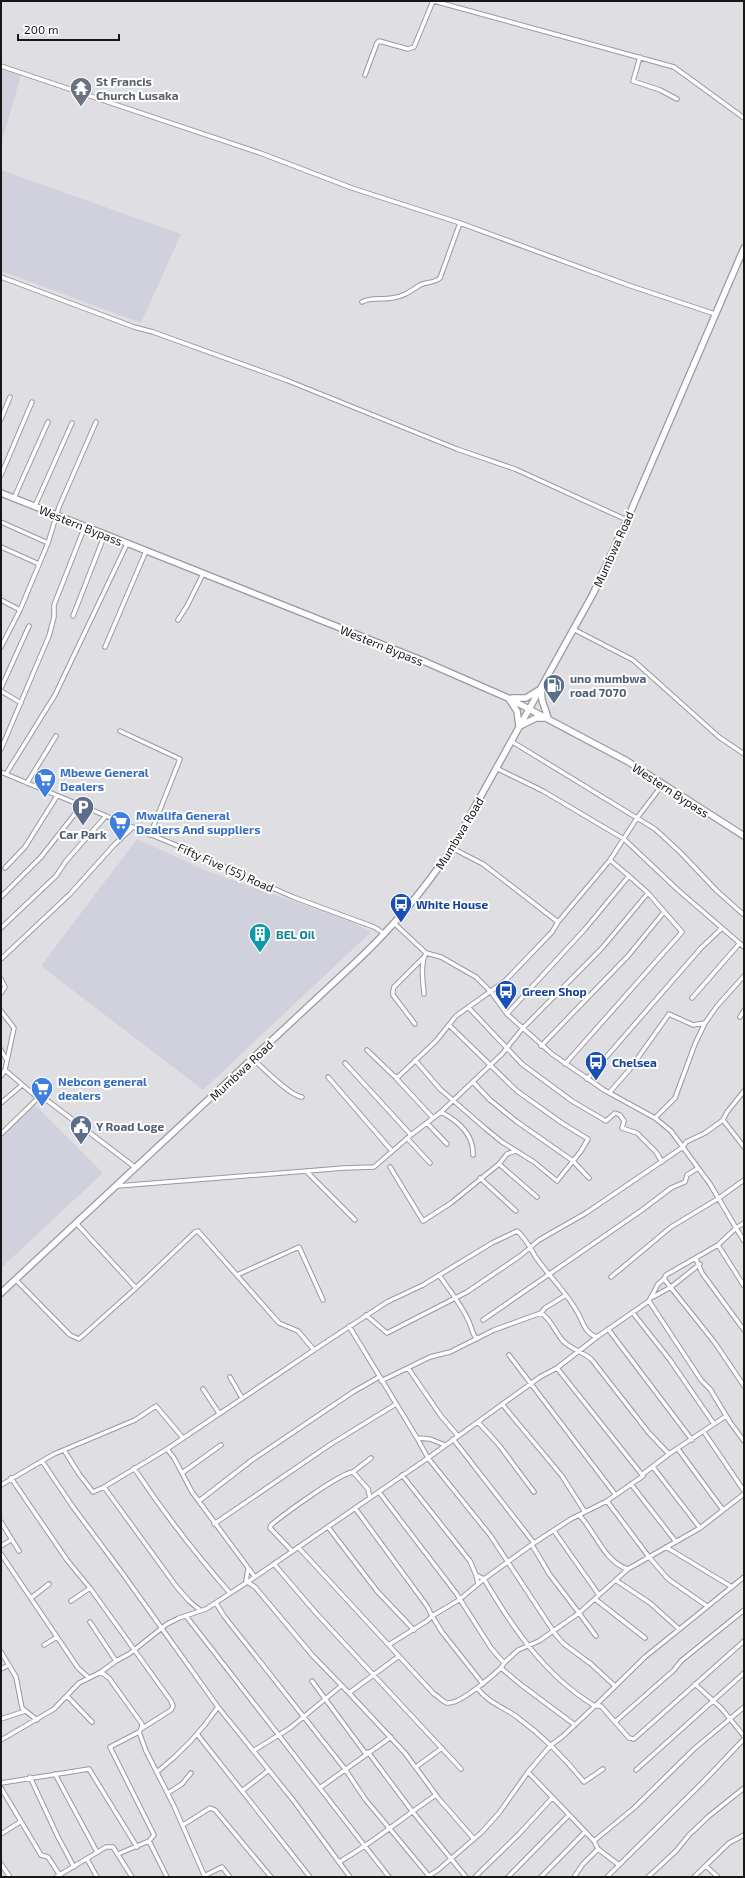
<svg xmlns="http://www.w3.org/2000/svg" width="745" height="1878" font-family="'Exo 2',sans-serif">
  <rect width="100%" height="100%" fill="#dedee3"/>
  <path fill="#d0d1dd" d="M1,68L21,75L1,144Z
    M1,170L181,234L141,323L1,271Z
    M137,839L207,871L350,921L371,932L203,1090L41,966Z
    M35,1105L103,1173L1,1268V1137Z"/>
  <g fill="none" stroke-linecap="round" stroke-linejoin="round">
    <g stroke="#99999e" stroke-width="5.5">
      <path id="minor" d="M434,1L674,67L744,118
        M640,57L633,81L660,90L677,99
        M1,66L260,153L352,188L460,223L628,285L715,314
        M365,75L377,43L379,41L408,49L414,47L433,1
        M1,277L134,327L153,332L286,380L457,449L515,469L627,520
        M362,302C371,297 382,300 392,298C403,297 411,291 420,285C427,281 433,284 440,278L460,223
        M1,419L10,397
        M1,475L32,402
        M14,498L48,422
        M35,506L72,423
        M1,522L48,543
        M1,547L39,564
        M1,600L20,610L1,647
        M20,610L48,543L59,507L96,422
        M73,616L105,534
        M178,620L187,606L203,574
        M573,629L633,660L719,737L744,754
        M105,647L146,551
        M1,688L29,626
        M1,691L21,703
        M120,731L180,759L150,835
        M511,741L655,829L681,853L717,891L744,915
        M1,749L49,636L54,617V605L85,526
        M496,768L543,791L624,839L678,890L744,947
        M1,772L178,846L293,897L374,927L385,934
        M6,774L55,695L127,544
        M27,783L56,736
        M452,848L483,864L558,922L610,860L637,818L663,784
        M5,868L25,847L57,796
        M1,897L41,857L81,806
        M395,924L426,953L441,957L476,977L491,992L507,1014L552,1054L604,1090L655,1118L671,1131L710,1184L736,1228L744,1223
        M1,928L56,876L66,861L105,817
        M1,959L70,894L114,845L132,828
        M1,979L5,987L1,993
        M424,994C423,981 420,965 426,953
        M692,998L740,943
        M468,1007L522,1064L572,1101L606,1121L615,1113L620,1115L624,1121L622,1128L637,1133L656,1152L662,1162
        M1,1011L14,1028L5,1070L38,1098L48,1101L136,1168
        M507,1014L585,929L629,876L610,860
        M740,1017L744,1010
        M415,1024L393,995V991L394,987L423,958
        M541,1046L628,956L664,912
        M1,1050L6,1059
        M367,1050L394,1076L398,1077L436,1041L456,1016L505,981L552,932L558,922
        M253,1059C263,1068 290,1096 302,1097
        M415,1060L440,1089L486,1129L502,1142L534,1162L557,1181L581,1151L588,1139L562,1123L517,1091L449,1025
        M345,1063L411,1135
        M565,1064L682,932L648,893L629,876
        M1,1076L5,1070
        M328,1077L392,1151
        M396,1078L433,1118
        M587,1079L701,948L722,928
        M473,1082L490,1100L516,1121L573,1161L589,1178
        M609,1093L630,1069L669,1014L693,1025L705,1023
        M1,1103L22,1085
        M441,1112C458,1121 474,1134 473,1155
        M655,1118L675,1098L695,1044L705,1023L717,1006L744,976
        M723,1120L744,1147
        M427,1123L447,1144
        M1,1134L38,1098
        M407,1138L430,1163
        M516,1151L507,1154L499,1164L537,1197
        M390,1167L423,1221L451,1203L499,1164
        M306,1171L355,1220
        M480,1178L516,1211
        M117,1186L344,1168L374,1167L411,1135L441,1112L502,1054L522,1029L602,948L648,893
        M76,1223L136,1288L195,1232L198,1231L279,1323L298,1331L314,1350L387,1302L423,1285L492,1243L517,1231C525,1237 530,1248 535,1256C549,1277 569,1294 580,1317C584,1326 587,1334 597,1337
        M718,1245L744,1286
        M696,1259L702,1273L744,1330
        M237,1275L299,1247L323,1300
        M439,1275C449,1290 462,1305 469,1322C472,1328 472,1334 477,1339
        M611,1277L671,1227L719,1198L744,1180
        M664,1279L715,1343L744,1386
        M16,1280L70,1335L79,1339L136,1288
        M653,1297L671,1287L700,1264
        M649,1301L701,1380L710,1389L730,1422L744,1441
        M541,1313L545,1308L566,1295
        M633,1313L670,1360L714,1424L669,1454
        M366,1315L387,1333L467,1292L520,1256L539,1240L586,1213L683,1147L686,1142L705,1133L723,1120L727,1112L744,1091
        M483,1320L642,1210L671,1188L685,1182L687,1175L698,1168
        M349,1326L417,1438L428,1458L490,1535L556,1635L564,1644L591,1664L615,1686
        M608,1329L692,1440
        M509,1355L615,1494
        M408,1368L441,1416L458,1436
        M230,1377L242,1398
        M381,1381L430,1357L450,1352L494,1330L541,1313C551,1319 555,1332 563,1341C572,1350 584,1352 592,1360L649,1433L669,1454L643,1474
        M203,1389L219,1413
        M502,1404L562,1476L585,1512
        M478,1422L499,1445L534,1492
        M714,1424L726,1416
        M704,1432L744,1491
        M417,1438L430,1439L445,1445
        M453,1439L534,1543
        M167,1449L314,1350
        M678,1449L723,1510
        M64,1450L79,1474L93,1492L104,1487L167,1449L174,1458L192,1492L255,1577
        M42,1461L73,1507L123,1574L218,1707L293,1800L350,1877
        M653,1467L700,1528
        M134,1468C163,1512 195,1553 229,1592
        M353,1472L371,1458
        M182,1473L221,1445
        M402,1475L470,1561L476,1575L478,1584
        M11,1478L67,1560L90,1588L171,1701L173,1706L171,1710L141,1729
        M631,1484L676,1542
        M1,1485L54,1454L135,1420L156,1406L183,1438
        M104,1487L176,1586L189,1601L200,1610
        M379,1492L456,1593L491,1648L504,1663L501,1668
        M199,1501L252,1460L353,1392L379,1377
        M607,1501L649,1557L668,1579L707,1606
        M355,1508L427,1606L432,1616L459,1600L484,1579C512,1627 546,1677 595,1706L562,1737L551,1745L528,1772L499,1813L482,1832L438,1870L427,1877
        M579,1515C595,1531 605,1563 628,1569L700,1528L744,1494
        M1,1522L19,1551
        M214,1524L328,1446L396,1404
        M328,1527L377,1591L414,1630
        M554,1531L599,1595
        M1,1546L11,1540
        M298,1547L434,1694C438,1696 443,1702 447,1703C460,1705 492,1676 501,1668L520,1684L575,1725
        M666,1547L732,1587
        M292,1551L270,1528L271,1525C283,1515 340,1473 353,1472L368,1489L370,1498
        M1,1554L78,1668L88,1677
        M274,1564L316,1613L461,1769
        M248,1569L246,1581L255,1587L313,1656L349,1693L399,1656
        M476,1575L484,1579L534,1543L571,1519L607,1501L643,1476L557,1368
        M744,1577L645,1657L595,1706H601L629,1738L634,1739L744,1641
        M617,1581L650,1603L679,1629
        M31,1598L49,1584
        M595,1599L645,1638
        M71,1601L90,1588
        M216,1603L224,1616L345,1769L365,1799L429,1876
        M186,1616L389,1877
        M90,1622L116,1661
        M596,1636L579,1613L628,1569
        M390,1644L427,1621L432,1616L442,1632L483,1684
        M44,1645L57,1637
        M1,1652L16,1677L22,1708L37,1720
        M504,1663L518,1650L539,1641L579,1613L550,1575L532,1545
        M1,1669L9,1665
        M101,1672L109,1678L142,1724L141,1729L139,1732L146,1751L174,1806L205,1877
        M312,1681L366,1754
        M695,1684L721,1708L744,1736
        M477,1688C490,1704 502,1706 517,1717C543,1736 564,1757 584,1782L603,1769
        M349,1693L405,1753L439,1799L474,1839
        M67,1696L92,1722
        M1,1719L25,1711
        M616,1721L674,1670L681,1661L744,1610
        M197,1734L310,1877
        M1,1740L54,1709L79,1683L101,1672L116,1661L129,1654L167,1624L179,1618L206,1609L255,1577L428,1458L540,1377L557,1368L597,1337L649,1301L658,1284L664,1279L666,1275L718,1245L736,1228L744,1241
        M253,1751L290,1728L341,1686
        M368,1752L412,1811L466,1877
        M416,1767L442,1748
        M636,1770L744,1673
        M157,1772C181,1753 201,1732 218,1707
        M528,1772L579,1825L594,1841L598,1849L619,1865
        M55,1774L97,1852
        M30,1777L58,1837L74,1867
        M1,1783L89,1769L137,1847
        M321,1787L391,1737
        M1,1788L41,1855L48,1857L61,1877
        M242,1791L269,1770
        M168,1793L182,1784L191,1773
        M183,1825L210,1808L215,1810L271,1877
        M1,1834L20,1822
        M149,1841L167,1877
        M594,1841L634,1808L694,1749L744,1707
        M118,1854L149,1841L154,1835L110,1747L139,1732
        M87,1859L97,1877
        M339,1862C373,1843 403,1817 436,1795
        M1,1864L10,1877
        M706,1866L718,1877
        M204,1876L222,1867L230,1877
        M56,1877L106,1847H113L132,1877
        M475,1877L519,1834L552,1798
        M508,1877L569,1815
        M541,1877L585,1832
        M574,1877L583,1864L598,1849
        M607,1877L703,1782L744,1739
        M648,1877L676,1851L689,1835L709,1816L744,1788
        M694,1877L729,1843L744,1835"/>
    </g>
    <g stroke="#99999e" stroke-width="8">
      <path id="primary" d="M1,493L421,660L508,698L627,761L744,836
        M541,688L542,700L548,718
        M512,698H526L539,690
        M509,699L517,711L519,726
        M520,726L536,718H546
        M1,1293L358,960C395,925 424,890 452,848L593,594L627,520L744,248"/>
    </g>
    <use href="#minor" stroke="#fff" stroke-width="3.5"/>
    <use href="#primary" stroke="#fff" stroke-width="5.5"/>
  </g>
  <defs>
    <g id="temple-pin" transform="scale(1.15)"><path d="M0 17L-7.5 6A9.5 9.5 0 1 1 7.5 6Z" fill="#6b7280" stroke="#fff"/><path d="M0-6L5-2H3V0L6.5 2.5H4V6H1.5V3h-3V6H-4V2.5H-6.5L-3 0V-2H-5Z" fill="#fff"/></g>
    <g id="fuel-pin" transform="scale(1.15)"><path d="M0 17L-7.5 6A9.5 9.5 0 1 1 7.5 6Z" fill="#5c6f8a" stroke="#fff"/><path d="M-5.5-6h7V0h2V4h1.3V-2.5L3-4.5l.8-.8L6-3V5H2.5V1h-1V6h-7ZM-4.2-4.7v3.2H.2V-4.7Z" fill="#fff"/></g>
    <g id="supermarket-pin" transform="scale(1.15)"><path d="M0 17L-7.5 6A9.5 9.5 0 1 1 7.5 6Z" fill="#3f7fe0" stroke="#fff"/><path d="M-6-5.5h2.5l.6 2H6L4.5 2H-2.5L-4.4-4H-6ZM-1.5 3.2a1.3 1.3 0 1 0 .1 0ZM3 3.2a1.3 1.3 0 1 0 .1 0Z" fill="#fff"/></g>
    <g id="parking-pin" transform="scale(1.15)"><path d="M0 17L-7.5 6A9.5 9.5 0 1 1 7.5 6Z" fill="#5c6f8a" stroke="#fff"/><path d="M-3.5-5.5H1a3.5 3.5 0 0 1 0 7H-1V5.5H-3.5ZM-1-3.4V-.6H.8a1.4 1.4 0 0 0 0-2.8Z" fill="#fff"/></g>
    <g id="bus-pin" transform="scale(1.15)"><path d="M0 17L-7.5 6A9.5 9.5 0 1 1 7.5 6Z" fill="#1a4fb4" stroke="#fff"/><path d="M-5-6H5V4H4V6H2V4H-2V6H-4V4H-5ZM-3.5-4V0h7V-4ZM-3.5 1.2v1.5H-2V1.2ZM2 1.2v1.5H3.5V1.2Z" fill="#fff"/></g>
    <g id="building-pin" transform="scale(1.15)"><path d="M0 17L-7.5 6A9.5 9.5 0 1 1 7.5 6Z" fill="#0f9aa8" stroke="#fff"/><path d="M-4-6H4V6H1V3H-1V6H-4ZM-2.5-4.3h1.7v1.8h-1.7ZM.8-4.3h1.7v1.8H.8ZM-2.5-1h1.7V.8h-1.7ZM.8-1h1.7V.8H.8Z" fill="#fff"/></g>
    <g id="civic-pin" transform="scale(1.15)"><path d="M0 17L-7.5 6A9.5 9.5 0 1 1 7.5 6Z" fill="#5c6f8a" stroke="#fff"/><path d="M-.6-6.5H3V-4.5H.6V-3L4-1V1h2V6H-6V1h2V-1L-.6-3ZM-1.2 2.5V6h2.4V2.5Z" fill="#fff"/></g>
  </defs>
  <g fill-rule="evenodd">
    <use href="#temple-pin" x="81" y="88"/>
    <use href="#fuel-pin" x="554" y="685"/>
    <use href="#supermarket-pin" x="45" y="779"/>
    <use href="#parking-pin" x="83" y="807"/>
    <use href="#supermarket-pin" x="120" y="822"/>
    <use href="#bus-pin" x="401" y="904"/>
    <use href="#building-pin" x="260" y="934"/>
    <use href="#bus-pin" x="506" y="991"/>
    <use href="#bus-pin" x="596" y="1062"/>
    <use href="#supermarket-pin" x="42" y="1088"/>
    <use href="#civic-pin" x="81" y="1126"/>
  </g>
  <g text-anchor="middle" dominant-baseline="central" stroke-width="4" stroke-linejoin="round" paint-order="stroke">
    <g font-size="12" font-weight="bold" fill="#5b616d" stroke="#fff" text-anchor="start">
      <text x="96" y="81">St Francis<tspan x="96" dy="14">Church Lusaka</tspan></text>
    </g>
    <g font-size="12" fill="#171718" stroke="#fff">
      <text transform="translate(81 525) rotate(22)">Western Bypass</text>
      <text transform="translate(613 549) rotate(-66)">Mumbwa Road</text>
      <text transform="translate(382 645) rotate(22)">Western Bypass</text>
      <text transform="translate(671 790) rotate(33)">Western Bypass</text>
      <text transform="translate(459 833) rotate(-59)">Mumbwa Road</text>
      <text transform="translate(226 867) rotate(24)">Fifty Five (55) Road</text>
      <text transform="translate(241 1070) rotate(-43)">Mumbwa Road</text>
    </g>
    <g font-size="12" font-weight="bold" fill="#4e5e75" stroke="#fff" text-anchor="start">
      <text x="570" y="678">uno mumbwa<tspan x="570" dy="14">road 7070</tspan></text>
      <text x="83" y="834" text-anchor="middle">Car Park</text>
      <text x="96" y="1126">Y Road Loge</text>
    </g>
    <g font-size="12" font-weight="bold" fill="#366cbe" stroke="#fff" text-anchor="start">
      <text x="60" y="772">Mbewe General<tspan x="60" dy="14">Dealers</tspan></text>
      <text x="136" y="815">Mwalifa General<tspan x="136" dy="14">Dealers And suppliers</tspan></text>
      <text x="58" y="1081">Nebcon general<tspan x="58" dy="14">dealers</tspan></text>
    </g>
    <g font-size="12" font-weight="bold" fill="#164399" stroke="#fff" text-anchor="start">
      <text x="416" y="904">White House</text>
      <text x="522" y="991">Green Shop</text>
      <text x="612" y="1062">Chelsea</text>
    </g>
    <g font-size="12" font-weight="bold" fill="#0d838f" stroke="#fff" text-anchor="start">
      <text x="276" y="934">BEL Oil</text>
    </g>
  </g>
  <rect width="745" height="1878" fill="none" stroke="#171718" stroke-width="4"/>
  <path d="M18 34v6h101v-6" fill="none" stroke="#171718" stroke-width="2"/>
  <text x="24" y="34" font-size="12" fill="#171718" stroke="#ffffff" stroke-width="3" paint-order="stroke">200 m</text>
</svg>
